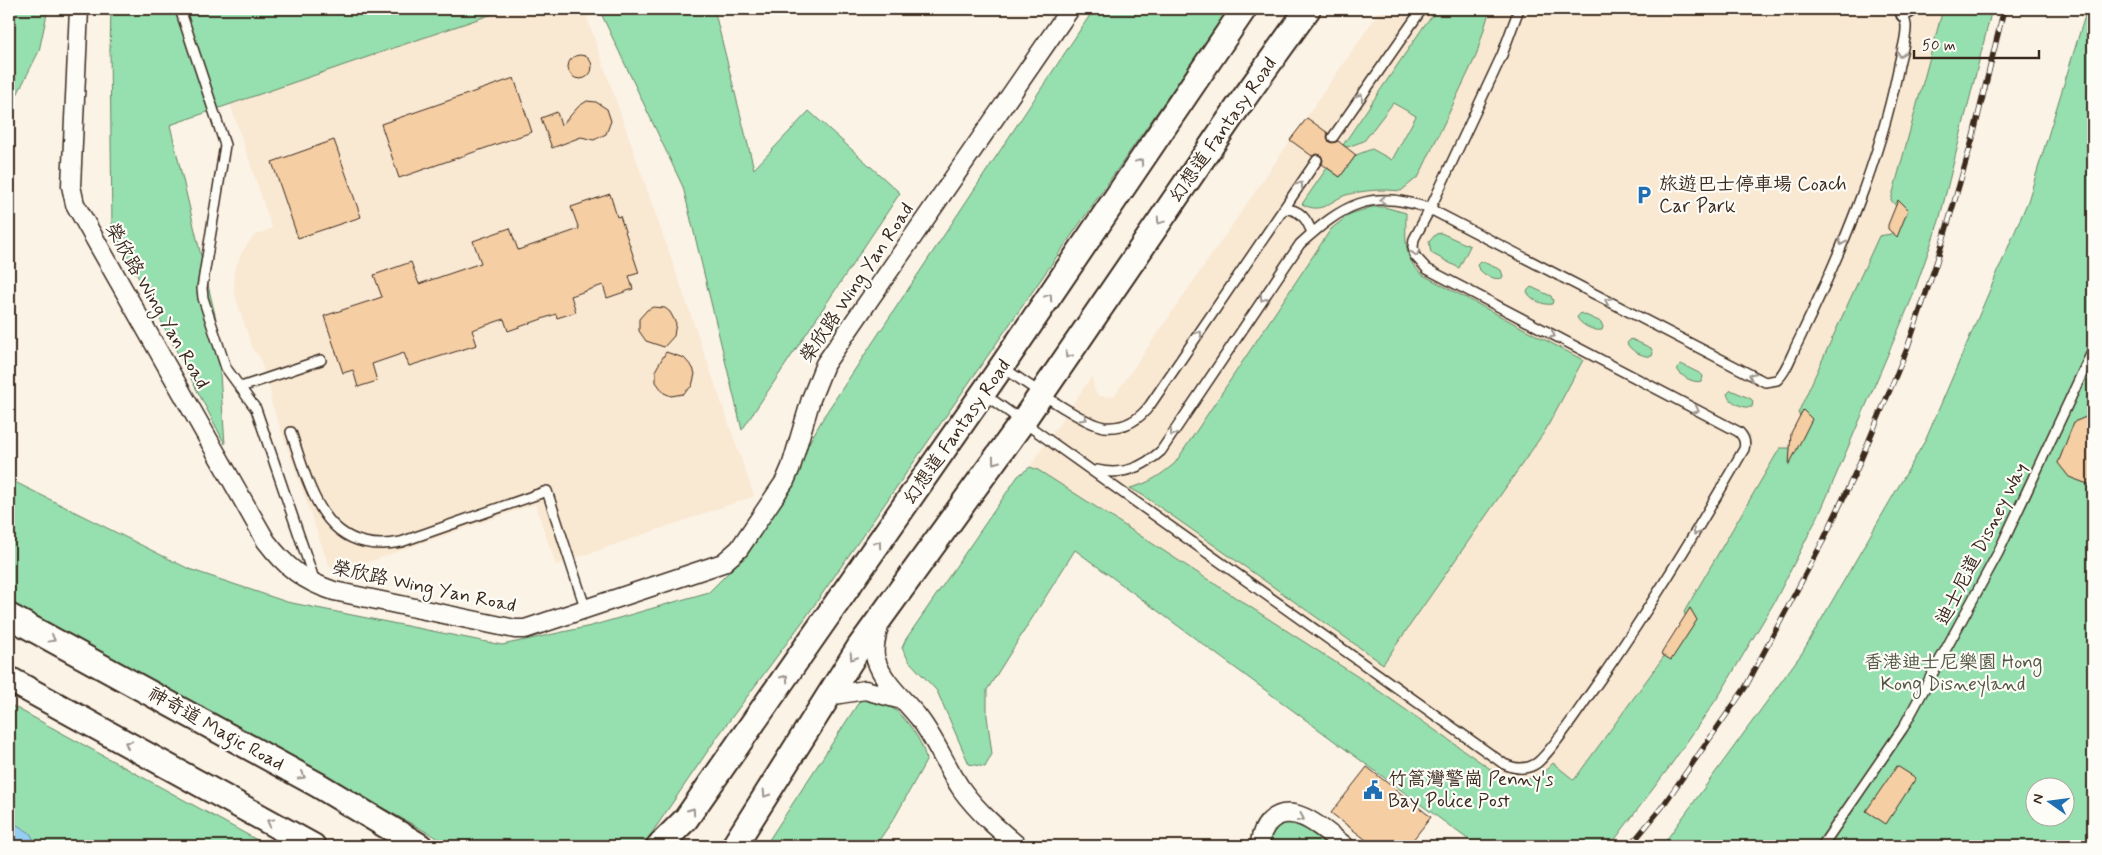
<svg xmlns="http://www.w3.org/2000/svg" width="2102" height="855" font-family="Mynerve,'LXGW WenKai TC',sans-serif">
  <rect width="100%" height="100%" fill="#fbf3e6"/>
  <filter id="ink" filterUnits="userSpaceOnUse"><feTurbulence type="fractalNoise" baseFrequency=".02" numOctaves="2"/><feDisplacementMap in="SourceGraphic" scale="10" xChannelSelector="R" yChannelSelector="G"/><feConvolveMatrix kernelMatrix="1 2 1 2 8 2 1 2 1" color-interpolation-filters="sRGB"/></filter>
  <g filter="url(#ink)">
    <path fill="#f9e8d2" d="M198,9H584L754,496L556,565L535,504L342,571L333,570L328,563L271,402V393L259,356L253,350L234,292V271L242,252L254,236L272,228Z
      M1381,9H1931L1973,28L1897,291L1564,846L1020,481L1092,376L1095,392L1100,396L1107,397L1115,395Z"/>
    <path fill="#96dfae" stroke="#688466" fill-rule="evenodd" d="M9,9H48L39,51L9,111Z
      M111,9H507L170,125L216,319L225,444L112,227L110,50Z
      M599,9H714L754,169L809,111L900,193L742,430L683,187Z
      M1094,9H1229L806,617L718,736L647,840L635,846H452L9,603V479L189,569L287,602L502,645L591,626L709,592L744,557L826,413Z
      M1439,9H1490L1476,56L1419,176L1401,191C1382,189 1364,190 1346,195C1329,201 1322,215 1302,204L1327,168L1340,177L1356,155L1372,149L1392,160L1416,116L1393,103L1364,141L1347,147L1343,145L1426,23Z
      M1943,9H1992L1939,221L1912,298L1822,508L1775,601L1720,694L1668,769L1610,846H1477L1075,550L987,690V716L992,754L985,767L969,764L937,691L909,661L902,648L906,639L1018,476L1030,467L1038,470L1079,496L1369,684L1499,775C1519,784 1538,780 1553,763L1574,780L1670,648L1689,625L1684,612L1780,448H1791L1804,424L1798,413L1879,236L1891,234L1899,223L1900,211L1891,200Z
      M2087,9H2093V846H1662L1802,653L1926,439L2028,201ZM2034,788H2064V818H2034Z
      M1372,207H1384L1406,213C1406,237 1402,259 1423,275L1583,360L1545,431L1383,664L1144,496L1130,488C1148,484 1161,475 1175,463L1331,229L1350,214Z
      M1441,233L1470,246L1459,268L1431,253L1429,242L1436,234Z
      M1481,261L1501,270L1503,276L1502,278C1494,281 1479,273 1477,265Z
      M1531,287L1551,296L1553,301L1552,304C1544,306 1529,299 1527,291Z
      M1581,313L1601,322L1603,327L1602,330C1594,332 1579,324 1577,317Z
      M1631,339L1651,348L1653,353L1652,356C1644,358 1629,350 1627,343Z
      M1681,364L1701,374L1703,376L1702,381C1694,384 1679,376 1677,368Z
      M1731,390L1751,399L1753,401L1752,407C1744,409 1729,402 1727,394Z
      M861,699C872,701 885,703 895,710C908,720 925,745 926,761L895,817L875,846H765Z
      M9,704L268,846H9Z
      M1295,820L1335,846H1265L1274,825Z"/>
    <path fill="#94cef3" stroke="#708c9e" d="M9,820L30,833L37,846H9Z"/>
    <path fill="#f5cea4" stroke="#3b2a1e" d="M568 67a12 12 0 1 1 24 0a12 12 0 1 1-24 0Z
      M514,78L532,132L399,178L381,124Z
      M587,101L596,102L607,109L611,121L606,134L594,140L581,137L552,148L541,118L557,112L561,126L579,106Z
      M1307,118L1328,133L1327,137L1329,142L1333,143L1338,141L1356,155L1340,177L1322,164L1323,160L1321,155L1317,154L1312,156L1290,140Z
      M334,140L361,217L298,238L272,162Z
      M610,194L617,217L620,216L639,273L629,276L633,289L607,298L603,285L571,296L576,312L557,318L556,314L508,331L504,319L472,330L477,345L409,366L404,353L372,364L377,381L358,387L353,370L343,373L324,316L382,297L374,275L411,262L419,284L481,263L473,241L510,228L518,250L579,229L571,207Z
      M1898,200L1908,210L1897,237L1888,229V225Z
      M653,307L665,308L670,312L676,323L674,336L664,347L646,341L639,331V319L647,310Z
      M666,352L684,358L693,368L695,374L692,386L683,394L671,396L664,393L656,382V369Z
      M1803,410L1812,419L1789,465L1791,433Z
      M2093,414V486L2069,477L2058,463L2074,422Z
      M1690,608L1697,620L1671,660L1661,654Z
      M1897,766L1916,778L1886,824L1866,811Z
      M1367,767L1431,817L1408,846H1374L1331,813Z"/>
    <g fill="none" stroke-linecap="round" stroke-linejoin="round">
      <g stroke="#3b2a1e" stroke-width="12">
        <path id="service" d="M180,9L225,145L202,288L203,298L226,368L256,409L315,582
          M1333,137L1422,9
          M1284,209C1300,209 1307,219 1312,233
          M1002,367C1024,381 1082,424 1104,427C1124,429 1139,420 1150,405L1317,160
          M241,387L321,360
          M984,394L1504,764C1515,769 1527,770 1537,763C1552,751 1578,711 1590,694C1646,615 1696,533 1744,449C1746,442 1744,437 1739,432L1427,269L1415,256L1413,247L1414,239L1430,209L1502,55L1519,9
          M291,432C310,488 324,557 401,542L547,491L586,610
          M1097,470C1122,476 1142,468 1161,451L1300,244C1343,205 1372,187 1430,209L1765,382L1777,380C1787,371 1792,353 1799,340C1840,255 1879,163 1898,70C1900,56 1907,39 1906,25C1905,18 1902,13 1897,9
          M1822,846L1903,728L1998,553L2093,350"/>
      </g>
      <g stroke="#3b2a1e" stroke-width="16">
        <path id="pedestrian" d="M1903,15L1913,9"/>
      </g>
      <g stroke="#3b2a1e" stroke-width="21">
        <path id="minor" d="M79,9L71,186L75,204L266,541C286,567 303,581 334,591L515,629H525L723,563L739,549L785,481L791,467L811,399L825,364L1070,9
          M880,623C877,634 872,649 876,660C884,684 904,699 919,718C936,740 946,767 962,790C978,812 998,829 1018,846
          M828,696L865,690L902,700
          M1260,846C1260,837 1263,828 1270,821C1294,799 1326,832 1345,846"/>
      </g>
      <g stroke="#3b2a1e" stroke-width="28">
        <path id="secondary" d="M9,616L318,785L420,846
          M9,679L313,846
          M659,846L686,819L1002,366L1244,9
          M734,846L860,646L1023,421L1242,101L1308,9"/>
      </g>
      <use href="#service" stroke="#fdfcf7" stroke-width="9"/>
      <use href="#pedestrian" stroke="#fdfcf7" stroke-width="12"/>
      <use href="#minor" stroke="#fdfcf7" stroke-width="18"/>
      <use href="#secondary" stroke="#fdfcf7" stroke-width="24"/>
      <g stroke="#3b2a1e" stroke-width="5.5">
        <path id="rail" d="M1630,846L1662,807L1745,688L1823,541L1857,469L1907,349L1937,261L1972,141L2004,9"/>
      </g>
      <use href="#rail" stroke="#fdfcf7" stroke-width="4" stroke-dasharray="11" stroke-linecap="butt"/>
    </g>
    <defs><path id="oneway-chevron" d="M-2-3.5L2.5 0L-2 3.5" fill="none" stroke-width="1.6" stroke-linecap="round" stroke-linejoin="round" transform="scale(1.25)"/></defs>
    <g stroke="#9c938a">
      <use href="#oneway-chevron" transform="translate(1901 54) rotate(101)"/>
      <use href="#oneway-chevron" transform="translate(1360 97) rotate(-56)"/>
      <use href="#oneway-chevron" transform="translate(1140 162) rotate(-56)"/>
      <use href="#oneway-chevron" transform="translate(1300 185) rotate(-56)"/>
      <use href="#oneway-chevron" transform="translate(1383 200) rotate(177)"/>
      <use href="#oneway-chevron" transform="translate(1160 221) rotate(124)"/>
      <use href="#oneway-chevron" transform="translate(1842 242) rotate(112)"/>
      <use href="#oneway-chevron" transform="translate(1416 253) rotate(73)"/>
      <use href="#oneway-chevron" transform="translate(1049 297) rotate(-56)"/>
      <use href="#oneway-chevron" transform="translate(1263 298) rotate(124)"/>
      <use href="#oneway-chevron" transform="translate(1608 301) rotate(-153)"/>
      <use href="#oneway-chevron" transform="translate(1199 334) rotate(-56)"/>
      <use href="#oneway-chevron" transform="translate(1552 335) rotate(28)"/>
      <use href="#oneway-chevron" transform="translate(1068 355) rotate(124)"/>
      <use href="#oneway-chevron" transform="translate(1752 376) rotate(-152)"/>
      <use href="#oneway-chevron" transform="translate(1696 410) rotate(27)"/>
      <use href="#oneway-chevron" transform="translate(1084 418) rotate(31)"/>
      <use href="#oneway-chevron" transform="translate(1173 433) rotate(124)"/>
      <use href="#oneway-chevron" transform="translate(995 461) rotate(126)"/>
      <use href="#oneway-chevron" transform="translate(1696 532) rotate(121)"/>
      <use href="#oneway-chevron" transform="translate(878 544) rotate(-55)"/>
      <use href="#oneway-chevron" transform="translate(52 639) rotate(29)"/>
      <use href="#oneway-chevron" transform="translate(853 657) rotate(123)"/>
      <use href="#oneway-chevron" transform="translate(785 678) rotate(-55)"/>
      <use href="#oneway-chevron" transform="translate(128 744) rotate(-151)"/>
      <use href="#oneway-chevron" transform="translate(302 776) rotate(29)"/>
      <use href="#oneway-chevron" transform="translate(766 794) rotate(122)"/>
      <use href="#oneway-chevron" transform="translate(692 811) rotate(-55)"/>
      <use href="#oneway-chevron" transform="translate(1301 818) rotate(24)"/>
      <use href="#oneway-chevron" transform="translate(270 822) rotate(-151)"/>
    </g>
  </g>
  <defs>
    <g id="parking-bare" transform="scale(1.5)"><path d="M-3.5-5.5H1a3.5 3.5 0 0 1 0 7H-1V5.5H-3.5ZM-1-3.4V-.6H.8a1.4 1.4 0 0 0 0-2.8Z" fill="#1f6fb2" stroke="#fdfcf7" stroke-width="2.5" paint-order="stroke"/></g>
    <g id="civic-bare" transform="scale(1.5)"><path d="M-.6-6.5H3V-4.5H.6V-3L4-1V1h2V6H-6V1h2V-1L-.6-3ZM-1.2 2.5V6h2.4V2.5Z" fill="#1f6fb2" stroke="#fdfcf7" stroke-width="2.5" paint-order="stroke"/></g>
  </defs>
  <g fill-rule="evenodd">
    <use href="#parking-bare" x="1644" y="195"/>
    <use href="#civic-bare" x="1373" y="790"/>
  </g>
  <g text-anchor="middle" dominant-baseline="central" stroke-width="4.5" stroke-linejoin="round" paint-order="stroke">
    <g font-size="19" fill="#3b2a1e" stroke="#fdfcf7">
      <text transform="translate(1223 130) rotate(-55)">幻想道 Fantasy Road</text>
      <text transform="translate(857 283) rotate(-56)">榮欣路 Wing Yan Road</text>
      <text transform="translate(157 306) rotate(60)">榮欣路 Wing Yan Road</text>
      <text transform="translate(957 432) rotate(-55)">幻想道 Fantasy Road</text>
      <text transform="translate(1982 544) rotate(-63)">迪士尼道 Disney Way</text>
      <text transform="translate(424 587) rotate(12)">榮欣路 Wing Yan Road</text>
      <text transform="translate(216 729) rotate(29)">神奇道 Magic Road</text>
    </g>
    <g font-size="19" fill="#3b2a1e" stroke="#fdfcf7" text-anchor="start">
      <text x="1659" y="184">旅遊巴士停車場 Coach<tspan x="1659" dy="22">Car Park</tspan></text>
      <text x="1388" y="779">竹篙灣警崗 Penny's<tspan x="1388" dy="22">Bay Police Post</tspan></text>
    </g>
    <g font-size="19" fill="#525742" stroke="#fdfcf7">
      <text x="1953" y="662">香港迪士尼樂園 Hong<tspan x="1953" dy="22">Kong Disneyland</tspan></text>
    </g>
  </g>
  <rect width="2102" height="855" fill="none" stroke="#fdfcf7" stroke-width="30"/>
  <rect x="15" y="15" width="2072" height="825" fill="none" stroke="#3b2a1e" stroke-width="2" filter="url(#ink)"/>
  <g transform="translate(2050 802) rotate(284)"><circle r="24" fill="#fdfcf7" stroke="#afa8a0"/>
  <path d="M0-4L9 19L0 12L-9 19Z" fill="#1f6fb2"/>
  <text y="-8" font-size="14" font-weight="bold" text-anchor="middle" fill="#3b2a1e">N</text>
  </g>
  <path d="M1914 50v8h125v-8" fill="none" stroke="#3b2a1e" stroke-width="2.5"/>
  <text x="1922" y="50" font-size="15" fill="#3b2a1e" stroke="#fdfcf7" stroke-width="4" paint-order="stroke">50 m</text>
</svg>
